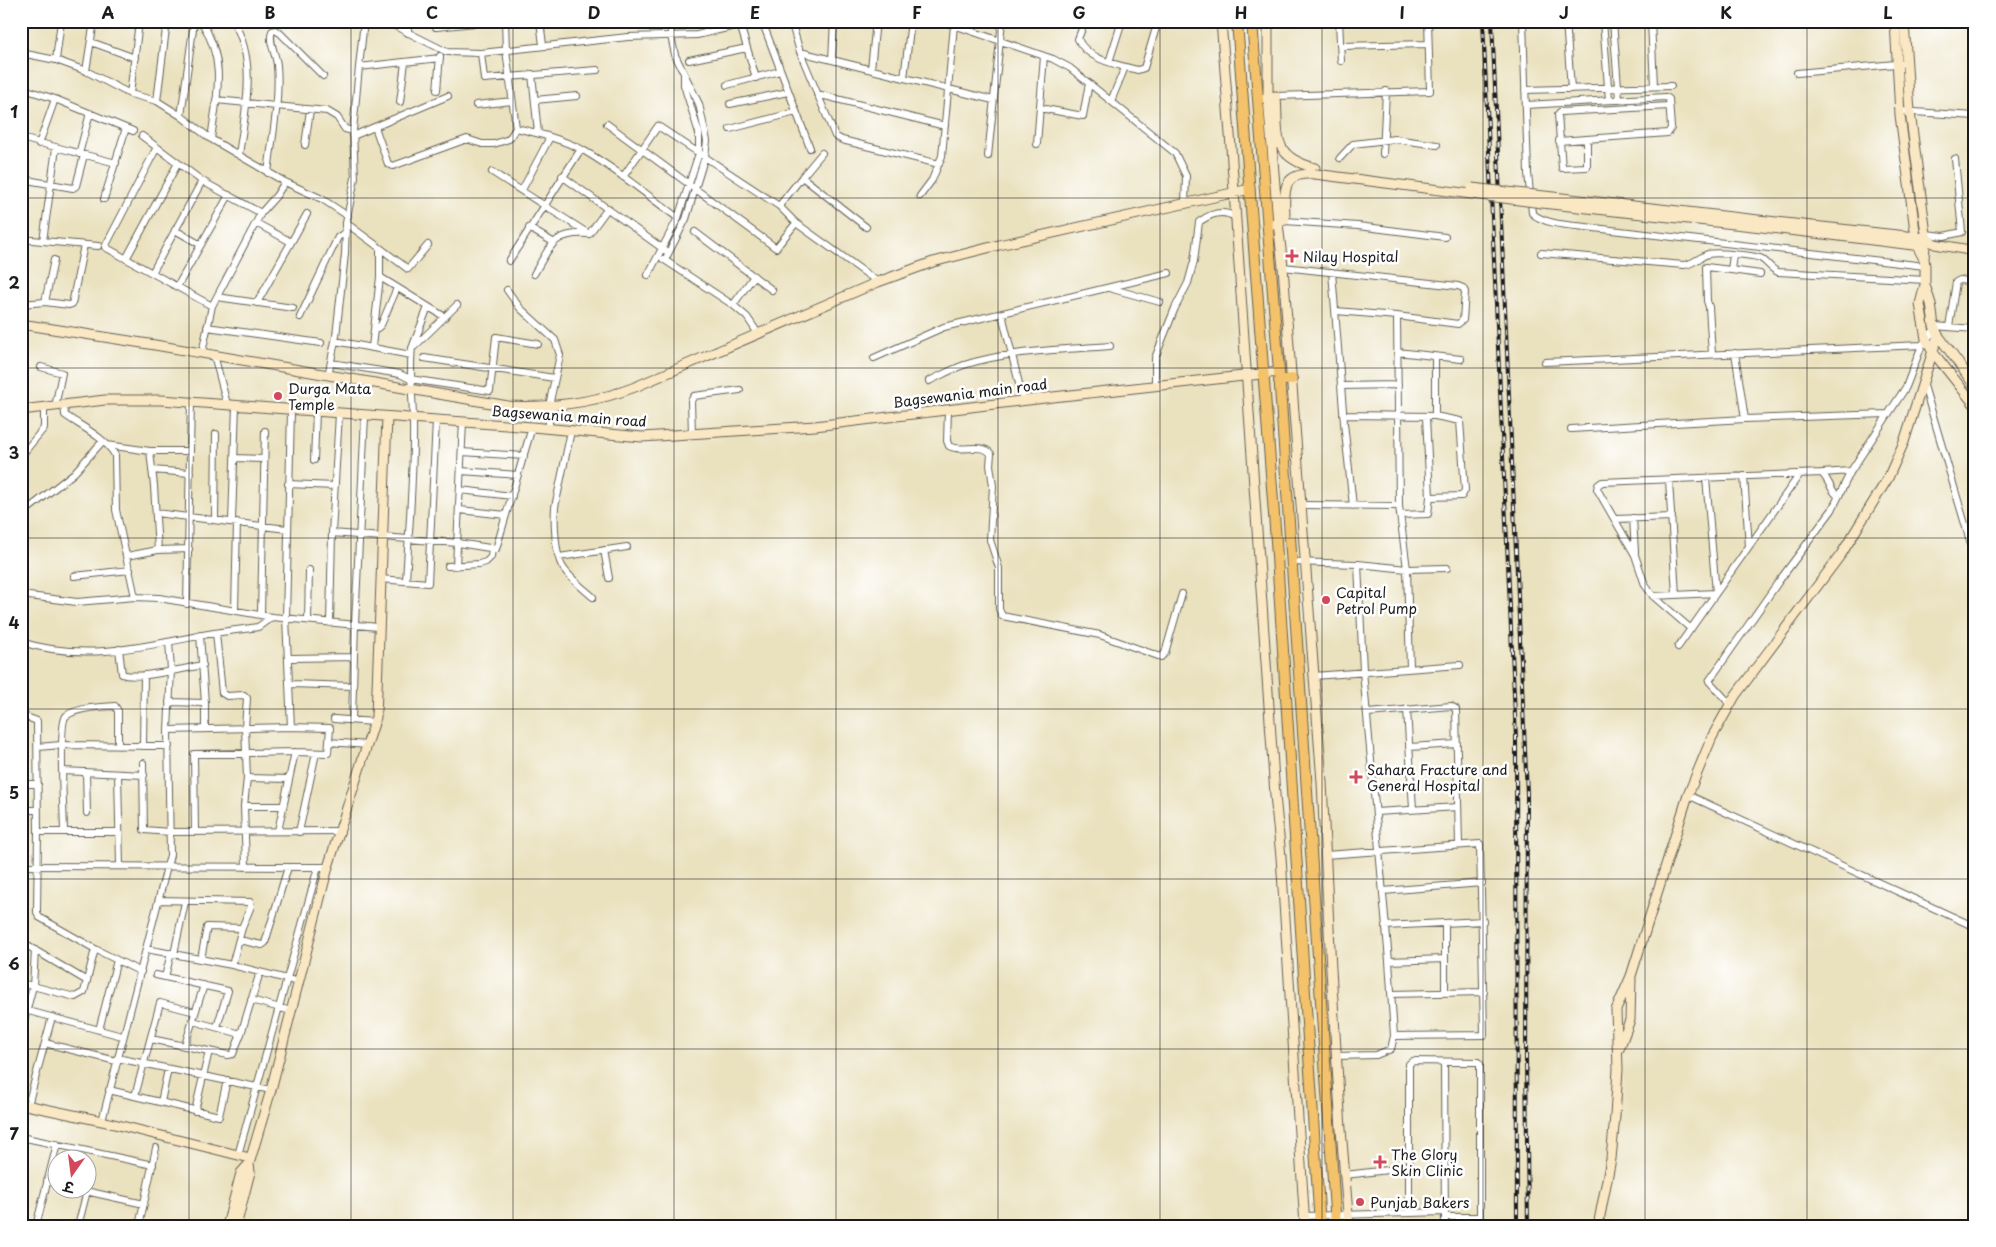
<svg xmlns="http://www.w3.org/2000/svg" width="1996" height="1247" font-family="'Playpen Sans','Playpen Sans Deva',sans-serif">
  <rect width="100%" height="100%" fill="#fff"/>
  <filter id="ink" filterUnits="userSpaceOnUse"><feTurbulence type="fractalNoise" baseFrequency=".02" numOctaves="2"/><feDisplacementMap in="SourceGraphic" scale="10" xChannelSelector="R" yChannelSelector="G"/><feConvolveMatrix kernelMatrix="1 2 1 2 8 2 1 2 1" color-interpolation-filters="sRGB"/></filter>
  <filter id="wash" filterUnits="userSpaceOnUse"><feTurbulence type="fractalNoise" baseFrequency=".0096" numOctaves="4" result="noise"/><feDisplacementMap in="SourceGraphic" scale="20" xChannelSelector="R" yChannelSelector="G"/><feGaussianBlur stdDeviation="1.12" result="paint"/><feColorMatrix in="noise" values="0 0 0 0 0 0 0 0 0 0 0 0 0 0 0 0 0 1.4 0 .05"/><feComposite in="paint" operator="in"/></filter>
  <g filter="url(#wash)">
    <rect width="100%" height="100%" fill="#eae1be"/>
  </g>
  <g filter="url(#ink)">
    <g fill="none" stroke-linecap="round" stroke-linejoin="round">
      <g stroke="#646155" stroke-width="8">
        <path id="street" d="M201,21C227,61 217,95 211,139
          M233,21C258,62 245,110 239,155
          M364,21L359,67L440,58
          M385,21L447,52L481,53L628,37L697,35L757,21
          M408,21V33
          M540,21L543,45
          M716,21L718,30
          M739,21L756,78
          M762,21L810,148
          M791,21L800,52L835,136L842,140L939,164
          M942,21L1053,59L1070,68L1175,153L1186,176L1185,203
          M1085,21L1078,39C1087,60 1118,65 1138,70L1144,68L1158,21
          M1339,21L1341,61
          M1523,21L1528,173L1532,213C1546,226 1575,225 1594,228L1925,266
          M1566,21L1571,89
          M1603,21L1609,100
          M1613,21L1619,100
          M1651,21L1654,86
          M94,23L196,21
          M436,27L494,21
          M91,42L135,58
          M1341,46L1428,44
          M800,52L993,100
          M21,53L56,60L86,71L130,94L157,101L181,116L211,139L285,182L322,199L348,216
          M481,53L484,79L597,70
          M56,60L61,21
          M689,60L747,48
          M832,60L834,21
          M1109,62L1122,21
          M871,69L876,21
          M86,71L94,21
          M1797,73L1906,63
          M532,74L538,133
          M904,78L911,21
          M727,85L780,71
          M21,88L55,99L133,131
          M437,90L440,56
          M1525,90L1671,86
          M130,94L139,22
          M817,94L945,126
          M1276,96L1430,91L1428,21
          M216,100L327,111L337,117L345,129L353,131
          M535,100L577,96
          M157,101L167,21
          M1111,101L1125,67
          M400,102L405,62
          M730,104L788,92
          M476,105L512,101
          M1526,105L1666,97L1669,99L1671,128L1668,133L1559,141
          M1040,108L1083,116L1089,83
          M1899,111L1975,116
          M181,116L194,22
          M607,124L776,248L796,223
          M375,127L388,164L393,166L467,139L482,144H494L509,139L516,128L506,50L505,21
          M516,128C538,133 561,139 581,149C615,168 647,195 678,218
          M730,129L796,112
          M142,136L202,181L261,213
          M353,136L448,96
          M21,138L116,163
          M1587,139V167L1562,168L1558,114L1560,112L1669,106
          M39,144L55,99
          M1037,144L1044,56
          M305,145L310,110
          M157,147L105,247L212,306
          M79,154L90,113
          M1383,154L1386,91
          M988,156L1002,21
          M1340,158L1353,144L1395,139L1437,145
          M492,172L589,234
          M268,173C272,138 280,100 277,65C276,54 268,42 272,31L275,30L280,33L323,76
          M562,176L666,251
          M623,177L658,126L779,206L796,223L878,282
          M802,177L822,153
          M21,179L73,188L76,186L84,155
          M522,190L550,137
          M920,196L932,180L942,156L954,25
          M104,199L126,128
          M779,206L802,177L866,227
          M1285,221L1358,226L1445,237
          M256,223L291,242
          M346,223L380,248V277L372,347
          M529,228L553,242
          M175,230L201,245
          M695,232L772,290
          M1926,234L1944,236L1962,232L1955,159
          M21,239L98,246
          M43,241L56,148
          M380,248L408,269L428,245
          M1541,253L1684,265C1694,264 1699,257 1708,254C1716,252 1752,255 1760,258C1767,261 1770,269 1778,272L1926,280
          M126,259L178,163
          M663,259L733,305L747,317L759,335
          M665,260L686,219L705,156L707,141L699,104L675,55L671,36V21
          M509,261L581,149
          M21,262L25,239
          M1283,267L1458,286L1463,288L1465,292L1463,320L1458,324L1397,316L1336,311
          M1731,270L1760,274
          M1332,272L1344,423L1353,506
          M152,273L202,181
          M534,274C550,247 553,231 589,234L608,208
          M648,275L678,218L699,153V133L684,85V75
          M380,277L445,317
          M177,287L229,195
          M1109,288L1160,302
          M507,290L520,308L555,340L560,355L549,406L548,417L550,429
          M217,297L293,308
          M45,302L54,260
          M257,303L307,214
          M21,304L45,302L69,305L72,304L84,245
          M733,305L754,276
          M1002,314L1023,400
          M1397,316L1399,506L1407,569L1410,668
          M300,317L338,237L345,233
          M1934,326L1975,329
          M207,327L321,343
          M1949,327L1956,282L1960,280L1975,282
          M374,331L381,325L397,288
          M335,341L411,355
          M415,346L457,305
          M1397,352L1461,359
          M202,353L212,306L261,213L276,196L285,182
          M1735,353L1745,419
          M1712,354L1709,307L1707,301L1706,267L1731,270L1733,255
          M214,355L227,404
          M1435,357V416
          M424,358L554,378
          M874,358L944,327L1169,273
          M1545,362L1922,345L1935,329
          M331,363L400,374L410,379L490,391L496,337L538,344
          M41,367L62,373L55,407
          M328,376L336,336L345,254L346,223L355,178L353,131L359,67
          M929,381C940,376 952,369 964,365C1011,350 1062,350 1110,346
          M1923,382L1975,558
          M1155,386V358L1175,308L1188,283L1194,261L1199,222C1210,214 1222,209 1235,217
          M1341,386L1398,385
          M64,406L65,415C82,427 104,437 115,455L116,510L135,597
          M948,410L947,441L949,446C960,453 983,442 991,454L990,465L993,486L990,540L999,568V609L1002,616L1100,635L1161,657L1165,653L1182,594
          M291,411L286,618L291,727
          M1343,415L1435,416L1460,421L1465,490L1462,496L1430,497L1426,417
          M1571,429L1745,419L1887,414
          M571,431L555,507C554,521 555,554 562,566C569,578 583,588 593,597
          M692,434L691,401L694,396L740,390
          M107,445L150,451L154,486L158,550
          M150,451H190
          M462,452L524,456
          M21,456L44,428V408
          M235,458L264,459
          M314,460L316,412
          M152,470L190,473
          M461,471L518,475
          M1744,476L1749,546
          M1669,480L1676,595
          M288,484L335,486
          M460,490L512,496
          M1838,496C1831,491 1829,481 1822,473L1851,471
          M1302,505L1399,506
          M460,510L506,515
          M21,512L27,510L74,473L102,442
          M156,513L287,529
          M1400,515L1428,514L1430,497
          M1633,518L1635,552
          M215,519L216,434
          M1615,519L1672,517
          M232,521L236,405
          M332,533L458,543L496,549L532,427
          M21,537L23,538
          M604,550L609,578
          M127,556L158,550L189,549
          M559,557L627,547
          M1291,562L1358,564L1407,569L1447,568
          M448,566L479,564L486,562L491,557L492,548
          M456,566L463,422
          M74,576L130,570
          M380,579L428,583L436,421
          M406,581C409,528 414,474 413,421C413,396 409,373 412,348L428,307
          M21,595L77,602L135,597L159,598L272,617L378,627
          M1653,596L1716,593L1706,478
          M187,604L191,402
          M235,610L237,522
          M261,614L265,431
          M308,620L309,570
          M330,623L332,533L339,414
          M1691,629L1653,596L1645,585L1635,555L1597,489L1598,485L1602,482L1822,473
          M216,633L222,693L227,696L244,695L247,698L245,728L247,778L244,806L246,867
          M21,642C81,661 138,648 198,636C217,632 238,630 258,627L272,617
          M1678,647L1800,474
          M119,649L122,674C136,680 186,668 203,665
          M290,658L354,657
          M1314,676L1460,665
          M290,684L354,686
          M169,702L205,703L200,635
          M1730,704L1709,681L1779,581L1832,510L1851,471L1906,387L1922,345
          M1407,709L1413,809
          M1368,713L1451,706L1456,709L1459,845
          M21,715L37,721L38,832L37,912L39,917L95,949L141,972
          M334,719L374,722
          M352,720L355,625L365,416
          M205,729V703
          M168,730L291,727L330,728L328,753L295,752L194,754L195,831
          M329,742L368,745
          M143,746L144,675
          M38,747L61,745L169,746
          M1409,747L1457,744
          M143,763L144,830L170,832L341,831
          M63,771L144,775
          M86,772L87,813
          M118,774L120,866
          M247,778L289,779
          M21,784H38
          M1688,795L1975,927
          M244,806H282
          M21,810H37
          M1376,812L1458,807
          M278,831L295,752
          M38,832H119
          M64,832C64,815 58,724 66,716C78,707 101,707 115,706L118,711V746
          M299,832L316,753
          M1325,855L1480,844L1484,1035L1394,1036
          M21,866L328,867
          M1383,891L1482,883
          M159,900L250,902L251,906L242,928L232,965
          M1445,923V993
          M1385,926L1483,921
          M239,940L262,945L265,943L288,867
          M21,942L87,981
          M146,949L232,965L299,982
          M174,954L185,902
          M201,959L207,927L242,928
          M1389,961L1445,959
          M156,975L228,991L217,1027
          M165,977L171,953
          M21,983L75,997L84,992L95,949
          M1391,994L1484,992
          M251,1000L291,1011
          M21,1009L122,1036
          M193,1021L241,1034
          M99,1030L117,960
          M21,1032L33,986L35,950
          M151,1039L228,1055L233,1054L241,1034L260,972
          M45,1043L116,1061
          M185,1045L204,985
          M1336,1056L1376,1055L1391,1049L1394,1036L1389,961L1363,671L1358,564
          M117,1058L271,1090
          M1444,1062L1445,1226
          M109,1090L219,1116L227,1080
          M135,1096L160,1003L195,1012
          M161,1102L168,1069
          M28,1105L52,1017
          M195,1111L209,1051
          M102,1121L170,855L168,730L171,670L169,642
          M21,1137L153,1165
          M238,1155L318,867
          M1345,1175L1388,1170
          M47,1181L58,1184
          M81,1190L144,1204
          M1409,1213V1064L1413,1061L1478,1062L1480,1064V1226
          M1304,1216L1445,1212
          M1445,1217H1480
          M36,1226L57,1144
          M78,1226L87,1191
          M139,1226L156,1148"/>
      </g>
      <g stroke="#646155" stroke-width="11">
        <path id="secondary" d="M1221,21L1231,147L1275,795L1281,857L1305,1226
          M1268,21V97L1278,223L1285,220C1285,193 1279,172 1315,174
          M1895,21L1900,115L1917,246L1924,259L1925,266V285L1920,304L1926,339L1932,351L1975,405
          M1904,21L1910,112L1926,234L1924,259
          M1265,98L1276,96C1279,136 1270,156 1315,168
          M1267,225L1278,223L1283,267L1322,782L1331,969L1341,1129L1349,1226
          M1812,226L1926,238L1935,244L1975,251
          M1815,233L1921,246
          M1925,285L1931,304L1934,326L1938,335L1975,386
          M21,324L155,345L508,406C552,408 594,403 635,387L878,282L933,262L999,245L1250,189
          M21,410L105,400H161L532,427L642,437L815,426L1053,397L1279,372
          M1619,1049L1630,1020L1631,979
          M21,1104L102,1121L250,1158
          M227,1226L241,1173L249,1164L271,1090L328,867L376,717L387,417
          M236,1226L250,1172L249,1164
          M1598,1226L1611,1159L1615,1116L1618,1069L1616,1010L1631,976L1688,795L1712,737L1735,696L1842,553L1888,478L1904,442L1938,335"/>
      </g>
      <g stroke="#646155" stroke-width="12">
        <path id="primary" d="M1237,21L1276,541L1320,1226
          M1252,21L1279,372L1336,1226
          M1279,381L1292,379"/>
      </g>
      <use href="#street" stroke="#fff" stroke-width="6"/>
      <use href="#secondary" stroke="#fae7c3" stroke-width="9"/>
      <use href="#primary" stroke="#f3c26a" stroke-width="10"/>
      <g stroke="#1c1c1c" stroke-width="4">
        <path id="rail" d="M1483,21L1516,738L1517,1226
          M1492,21L1527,794L1526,1059L1528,1226"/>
      </g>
      <use href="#rail" stroke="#fff" stroke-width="2" stroke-dasharray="5.5" stroke-linecap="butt"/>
      <g stroke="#646155" stroke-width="11" stroke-linecap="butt">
        <path id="secondary-bridge" d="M1315,174L1542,203L1815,233
          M1472,188L1812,226"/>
      </g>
      <use href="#secondary-bridge" stroke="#fae7c3" stroke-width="9"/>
    </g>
  </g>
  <path fill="none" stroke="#1c1c1c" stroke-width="1" stroke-opacity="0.55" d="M189,21V1226M351,21V1226M513,21V1226M674,21V1226M836,21V1226M998,21V1226M1160,21V1226M1322,21V1226M1483,21V1226M1645,21V1226M1807,21V1226M21,198H1975M21,368H1975M21,538H1975M21,709H1975M21,879H1975M21,1049H1975"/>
  <g fill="#d1495b" stroke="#fff" stroke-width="2">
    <path d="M1289.5 248.5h5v5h5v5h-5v5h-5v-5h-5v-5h5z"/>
    <circle cx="278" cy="396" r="5"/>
    <circle cx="1326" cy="600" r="5"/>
    <path d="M1353.5 769.5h5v5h5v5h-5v5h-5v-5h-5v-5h5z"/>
    <path d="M1377.5 1154.5h5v5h5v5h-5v5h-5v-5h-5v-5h5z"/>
    <circle cx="1360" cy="1202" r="5"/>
  </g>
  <g text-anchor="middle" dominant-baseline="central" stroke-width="5" stroke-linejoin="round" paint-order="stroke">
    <g font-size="14" fill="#1c1c1c" stroke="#fff" text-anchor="start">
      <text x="1303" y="256">Nilay Hospital</text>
      <text x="288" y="388">Durga Mata<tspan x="288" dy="16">Temple</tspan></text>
      <text x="1336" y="592">Capital<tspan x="1336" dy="16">Petrol Pump</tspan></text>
      <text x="1367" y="769">Sahara Fracture and<tspan x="1367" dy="16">General Hospital</tspan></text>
      <text x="1391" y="1154">The Glory<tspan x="1391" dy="16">Skin Clinic</tspan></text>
      <text x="1370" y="1202">Punjab Bakers</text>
    </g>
    <g font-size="14" fill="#1c1c1c" stroke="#fff">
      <text transform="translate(970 393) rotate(-7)">Bagsewania main road</text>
      <text transform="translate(569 416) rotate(4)">Bagsewania main road</text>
    </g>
  </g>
  <rect width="1996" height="1247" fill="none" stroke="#fff" stroke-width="55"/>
  <g transform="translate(72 1174) rotate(194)"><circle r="24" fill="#ffffff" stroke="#a4a4a4"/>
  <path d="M0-4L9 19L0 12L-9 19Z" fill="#d1495b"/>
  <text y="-8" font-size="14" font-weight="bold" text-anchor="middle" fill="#1c1c1c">उ</text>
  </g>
  <rect x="28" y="28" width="1940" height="1192" fill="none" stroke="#1c1c1c" stroke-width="2"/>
  <g font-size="16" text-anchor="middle" font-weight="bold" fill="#1c1c1c">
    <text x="108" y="19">A</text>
    <text x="270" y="19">B</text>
    <text x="432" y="19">C</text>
    <text x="594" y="19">D</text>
    <text x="755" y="19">E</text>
    <text x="917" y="19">F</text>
    <text x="1079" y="19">G</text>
    <text x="1241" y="19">H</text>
    <text x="1402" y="19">I</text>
    <text x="1564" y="19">J</text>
    <text x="1726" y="19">K</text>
    <text x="1888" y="19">L</text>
    <text x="14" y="118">1</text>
    <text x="14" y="289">2</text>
    <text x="14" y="459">3</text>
    <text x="14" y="629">4</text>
    <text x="14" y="799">5</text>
    <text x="14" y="970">6</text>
    <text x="14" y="1140">7</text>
  </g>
</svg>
